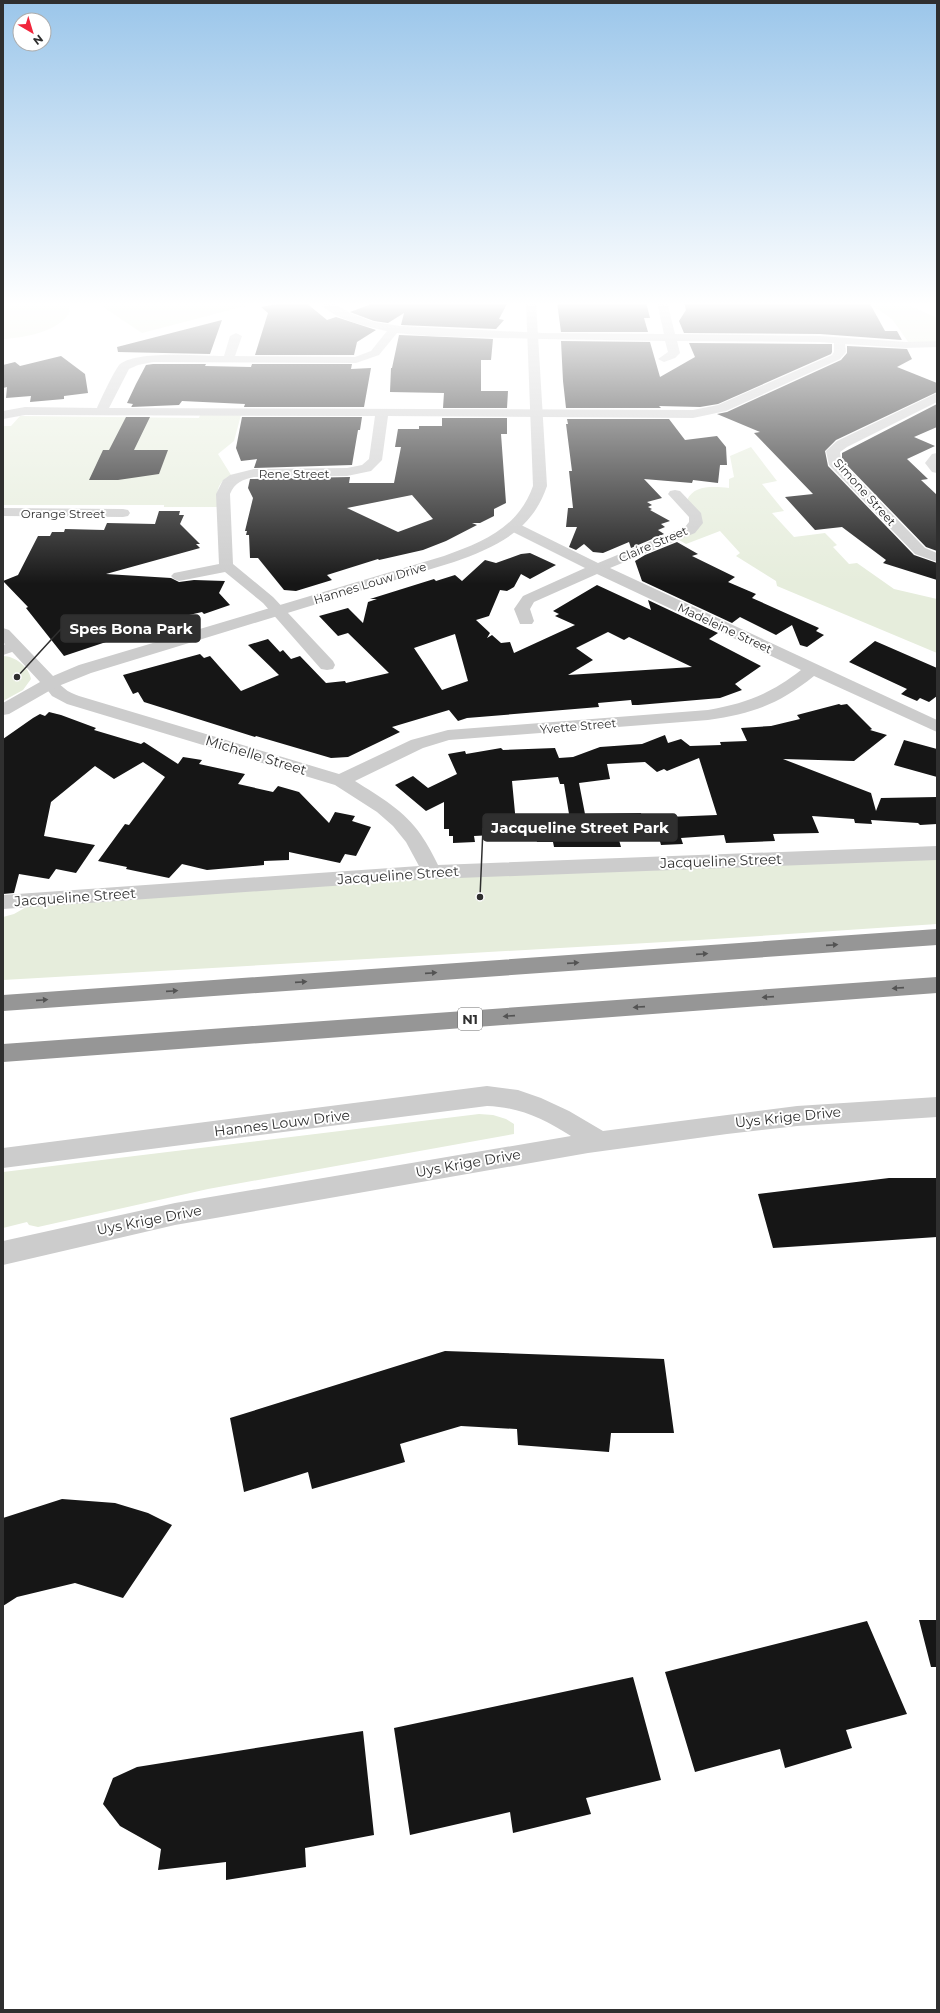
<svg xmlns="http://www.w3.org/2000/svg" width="940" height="2013" font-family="Montserrat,sans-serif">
  <rect width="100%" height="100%" fill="#fff"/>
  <path fill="#e6eddc" d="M3,302H63L68,305L70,311C61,332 22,338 3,339Z
    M111,302H261L142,333L100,305Z
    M867,302H905L909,305L937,318V341L909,343L892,319Z
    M200,415H241L234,441L218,454L231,475C216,483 217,492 217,507H164V505H3V426H11L20,416L199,418Z
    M751,447L777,481L762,484L784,511L772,513L794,537L825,533L837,545L833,547L849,564L857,563L894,589L937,599V653L777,586L776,581L736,556L740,553L720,531L686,544L679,540L695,531L687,500C695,484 714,487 729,488V479L734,477L730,456Z
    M3,656C15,656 29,667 31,679L23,690L3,701Z
    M937,858V924L699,940L3,980V917L14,914L28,906L439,877Z
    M479,1114L493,1115L506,1119L514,1124V1134L208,1189L38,1227L29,1225L27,1222L3,1228V1172Z"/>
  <path fill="#161616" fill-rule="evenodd" d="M288,302H305L327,320L336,317L376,330L357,342L354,355H255L268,313L261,307Z
    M369,302H508L499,319L504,320L496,329L401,325L404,313L388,323L374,321L350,312L369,305Z
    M557,302H646L650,318H644L648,332H561Z
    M684,302H869L885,331H897L902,340L820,334L684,333L679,321L686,310Z
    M222,320L210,354L118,352L117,347Z
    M399,335L493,339L491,360H481V391H508L507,408H443L444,393L390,392L391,368H392Z
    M561,341L650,342L660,377L695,357L689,343L820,344H832V352L831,354L718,404L700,407L659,406L661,408H566L563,381Z
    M847,346L907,349L912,359L897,367L937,383V392L836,440L825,451L828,466L914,555L937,563V580L883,563L886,560L842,527L815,530L785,497L813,494L754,433L760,432L717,414L727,412L841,360L847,353Z
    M61,356L85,374L88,393L64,396V399L30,402L31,396L6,398L7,387L3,388V365L15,362L20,366Z
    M153,364H206L205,366L251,367L252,364H352L351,369L371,368L364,407H244L245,404L182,401L179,405L131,407L133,404L127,403L136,384L146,365Z
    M937,404V427L914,437L935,446L907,459L928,479L921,480L937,495V551L926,547L842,460V453Z
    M126,417H150L134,450H168L159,474L118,480H89L103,450H109Z
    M242,417H362L360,430H358L352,465L254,468L257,459L241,461L236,448Z
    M442,418H507V434H501L506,503L494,509V516L480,523H472L477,525L446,541L423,550L379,560L378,559L327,575L332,580L296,591L284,590L258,558H250L249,535H246L247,531H245L253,498L248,488L250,479L350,477L349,483H394L401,447H395L398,429H419V426H442ZM412,495L433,519L398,532L347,508Z
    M567,419H669L685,440L717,436L726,447L727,465H720L718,483L693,480L692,483L644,479L662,498L647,502L652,505L648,507L652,509L650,510L670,521L661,524L665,527L658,530L664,534L631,548L629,542L603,553L593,552L584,544L576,550L569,547L577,527H566L568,508H573L569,471H572L566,424H568Z
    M159,511H180L179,515H184L180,524L200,544H196L200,548L106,574L171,578L179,582L194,580L225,581L219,593L230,605L204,614L202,612L172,619L174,623L163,626L165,629L148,633L147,631L133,633L64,656L26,608L28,607L3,581L18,575L38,536H50L52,532H64L65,529L104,530L107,523L155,524Z
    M677,542L698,554L692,556L735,577L728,582L756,594L752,598L819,628L816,631L824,635L807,647L800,645L792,625L776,635L740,617L732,623L642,581L635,561L645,555Z
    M530,553L556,565L530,579L521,574L514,587L507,591L500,590L489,616L476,620L490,633L487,638L492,635L501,643L510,642L514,653L575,625L555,616L559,614L553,611L597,585L651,610L648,600L718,633L709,639L761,666L735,684L742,690L720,698L638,705H632L631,700L598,703L599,707L467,718L458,721L449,710L392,727L400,732L348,757L331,758L256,736L255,737L144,702L138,692L133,694L123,675L200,654L204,658L210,656L241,691L279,675L248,645L268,639L280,652L283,650L291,659L300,656L326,683L345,681L346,683L389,673L348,633L338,636L319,616L348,608L363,623L368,602L377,599H370L434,579L436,581L455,575L462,581L485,560L496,563L521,554ZM608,632L624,640L629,637L692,667L568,675L593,660L576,648ZM455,634L468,681L442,690L414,648Z
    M875,641L937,668V696L929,702L920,698L917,701L901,694L907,689L849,662Z
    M839,704L841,705L847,704L872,729L870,730L887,735L854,761L783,759L871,793L876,811L881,798L937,797V824L920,825L918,823L871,820L872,824L855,823L854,819L812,816L819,833L773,834L775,841L726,843L724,835L681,838L683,844L661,845L659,838L619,840L621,847H554L553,842H537L532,822L570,820L564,784H560L558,777L512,781L517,834L474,836L475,842L453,843V836H449V829H444V802L426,811L395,785L413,776L428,788L457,774L448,754L465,751L466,754L501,748L503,750L555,748L559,758L573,757L600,747L642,744L665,735L668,743L681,739L690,746L721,745L720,742L747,741L741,728L771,726L800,719L797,715ZM699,758L717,815L642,818L641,813L585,814L579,783L610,779L607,764L645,762L657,772L664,769L667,771Z
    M49,712L61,715L96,728L94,730L141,744L144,742L178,764L183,757L202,760L199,764L245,774L238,784L273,792L278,786L299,792L329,823L335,812L355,816L352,821L371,827L356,856L345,854L340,863L289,852V860L264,861V865L207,870L182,864L169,878L126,869L127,867L98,861L125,824L129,825L165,777L143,762L114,779L95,766L51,802L44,836L95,845L76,873L56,869L49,879L19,874L14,893L3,894V739L33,718L40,714L45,716Z
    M904,740L937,749V777L894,765Z
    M889,1178H937V1237L773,1248L758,1194Z
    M445,1351L664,1359L674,1433H611L609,1452L518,1445L517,1429L461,1426L400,1444L405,1462L312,1489L308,1472L244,1492L230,1418Z
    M62,1499L115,1503L148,1513L172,1525L123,1598L75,1583L17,1597L3,1606V1518Z
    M919,1620H937V1667H931Z
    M867,1621L907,1714L846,1730L852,1748L785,1768L780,1749L695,1772L665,1672Z
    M633,1677L661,1780L586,1798L591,1814L513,1833L510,1812L410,1835L394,1728Z
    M363,1731L374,1835L305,1848L306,1867L226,1880V1862L158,1870L161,1849L120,1826L103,1804L113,1778L137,1767Z"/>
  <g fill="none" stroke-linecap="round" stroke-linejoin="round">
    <path fill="#ccc" fill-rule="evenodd" d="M319,302H331L350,313L374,322L400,326L543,333L664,334L657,302H667L675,334L820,336L906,342L937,341V347L906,348L845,344L846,352L840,359L726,411L693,418L388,416L382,460L371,471L347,476L254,477C242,480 235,482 230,494L233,564L273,597L333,661L335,665L333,669L327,670L321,669L263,603L225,572L179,581L174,579L171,576L174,573L219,564L216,494L223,480L230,475L254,469L347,468L362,465L369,459L375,416L25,415L3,419V411L25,407L97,408C101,399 115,369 120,364C139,350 200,356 224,356L230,336L236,333L242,336L235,356L355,357L371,351L387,331C368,327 330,318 319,302ZM397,333L429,336L543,339L665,341L668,352L658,359L664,362L675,358L680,353L677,341L820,342L834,343V352L832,355L718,405L693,410L109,408L129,369L138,365L153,362L356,363L379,355Z
      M937,393V402L847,447L840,452L841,461L925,548L937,553V562L915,554L829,465L826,451L837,441Z
      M937,453V473L932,472L925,463L932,454Z
      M675,490L680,491L701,513L703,523L695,533L610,568L937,720V732L814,676C778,705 753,713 708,720L449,740L423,748L355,781C380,797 405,811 421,835C428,845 433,855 438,865L937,846V860L432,879L3,909V895L419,866L406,842L393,826L377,812L335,785L67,704L52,696L42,683L44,679C55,677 56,682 64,688C68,692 74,694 79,696L339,774L411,740L448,730L708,710C747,703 770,694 801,670L597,574L534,602L530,609L534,621L532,624H520L514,609L523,596L585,568L509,530L507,527L509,524H519L598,563L685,527L689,522V517L668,494L670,491Z
      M3,508L123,509L128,510L130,513L128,516L123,517L3,516Z
      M15,641L21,643L23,646L21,649L3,655V645Z"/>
    <path fill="#ccc" fill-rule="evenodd" d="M526,302H536L547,486C532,531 496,547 454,562L91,673L56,687L9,714L3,715V703L40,682L3,642V628L9,630L53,676L79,665L444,556C483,542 518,528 533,486Z
      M487,1086L518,1090L541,1098L569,1111L603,1131L797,1106L937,1097V1117L797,1126L727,1134L588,1153L175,1225L3,1265V1241L175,1203L571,1136C544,1119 519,1107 487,1106L3,1168V1148Z"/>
    <path fill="#969696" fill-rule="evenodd" d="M937,929V945L3,1011V995Z
      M937,977V993L3,1062V1044Z"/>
  </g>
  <defs><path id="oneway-solid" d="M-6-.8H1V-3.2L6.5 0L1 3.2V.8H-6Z"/></defs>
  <g fill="#535353">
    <use href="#oneway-solid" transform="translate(832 945) rotate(-4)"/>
    <use href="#oneway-solid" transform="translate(702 954) rotate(-4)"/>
    <use href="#oneway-solid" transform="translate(573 963) rotate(-4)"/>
    <use href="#oneway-solid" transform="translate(431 973) rotate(-4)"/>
    <use href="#oneway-solid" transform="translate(301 982) rotate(-4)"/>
    <use href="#oneway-solid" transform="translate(898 988) rotate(176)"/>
    <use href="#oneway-solid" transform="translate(172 991) rotate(-4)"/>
    <use href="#oneway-solid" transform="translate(768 997) rotate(176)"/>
    <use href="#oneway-solid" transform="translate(42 1000) rotate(-4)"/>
    <use href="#oneway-solid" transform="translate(639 1007) rotate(176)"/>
    <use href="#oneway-solid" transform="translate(509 1016) rotate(176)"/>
  </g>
  <linearGradient id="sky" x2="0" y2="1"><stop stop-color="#9bc6ea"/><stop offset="0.52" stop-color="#fff"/><stop offset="1" stop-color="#fff" stop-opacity="0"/></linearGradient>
  <rect width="940" height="584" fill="url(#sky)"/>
  <g text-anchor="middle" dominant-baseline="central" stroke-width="4" stroke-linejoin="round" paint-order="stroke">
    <g font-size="12" fill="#2f2f2f" stroke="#fff">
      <text x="294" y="473">Rene Street</text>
      <text transform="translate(865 492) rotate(48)">Simone Street</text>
      <text x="63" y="513">Orange Street</text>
      <text transform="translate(653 544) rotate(-23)">Claire Street</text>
      <text transform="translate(370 583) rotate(-17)">Hannes Louw Drive</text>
      <text transform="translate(725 628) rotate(25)">Madeleine Street</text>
      <text transform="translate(578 726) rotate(-5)">Yvette Street</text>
    </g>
    <rect fill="#fff" stroke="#6d6d6d" stroke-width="1" x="458" y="1008" width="24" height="22" rx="3"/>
    <g font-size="13" font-weight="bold" fill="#2f2f2f">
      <text x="470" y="1019">N1</text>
    </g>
    <g font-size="14" fill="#2f2f2f" stroke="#fff">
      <text transform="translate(256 755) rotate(17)">Michelle Street</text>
      <text transform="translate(721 861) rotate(-2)">Jacqueline Street</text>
      <text transform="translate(398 875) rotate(-4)">Jacqueline Street</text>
      <text transform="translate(75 897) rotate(-4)">Jacqueline Street</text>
      <text transform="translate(788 1117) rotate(-6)">Uys Krige Drive</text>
      <text transform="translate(282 1123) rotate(-7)">Hannes Louw Drive</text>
      <text transform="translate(468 1163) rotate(-10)">Uys Krige Drive</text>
      <text transform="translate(149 1220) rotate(-11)">Uys Krige Drive</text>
    </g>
  </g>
  <path fill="none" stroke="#2f2f2f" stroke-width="1.5" d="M17 677L61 629M480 897L483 828"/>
  <g fill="#2f2f2f" stroke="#fff" stroke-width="1.5">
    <circle cx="17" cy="677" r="4"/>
    <circle cx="480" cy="897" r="4"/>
  </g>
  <g fill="#2f2f2f" stroke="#2f2f2f" stroke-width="1.5">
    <rect x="61" y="615" width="139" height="27" rx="4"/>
    <rect x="483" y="814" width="194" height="27" rx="4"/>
  </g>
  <g font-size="15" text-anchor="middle" font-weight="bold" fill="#fff">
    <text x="131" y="634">Spes Bona Park</text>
    <text x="580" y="833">Jacqueline Street Park</text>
  </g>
  <rect width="940" height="2013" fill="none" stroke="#2f2f2f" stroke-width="8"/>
  <g transform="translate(32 32) rotate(142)"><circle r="19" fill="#ffffff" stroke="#acacac"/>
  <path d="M0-3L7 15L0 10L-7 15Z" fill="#f1263c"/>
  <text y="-6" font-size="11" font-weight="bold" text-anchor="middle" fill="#2f2f2f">N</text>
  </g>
</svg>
